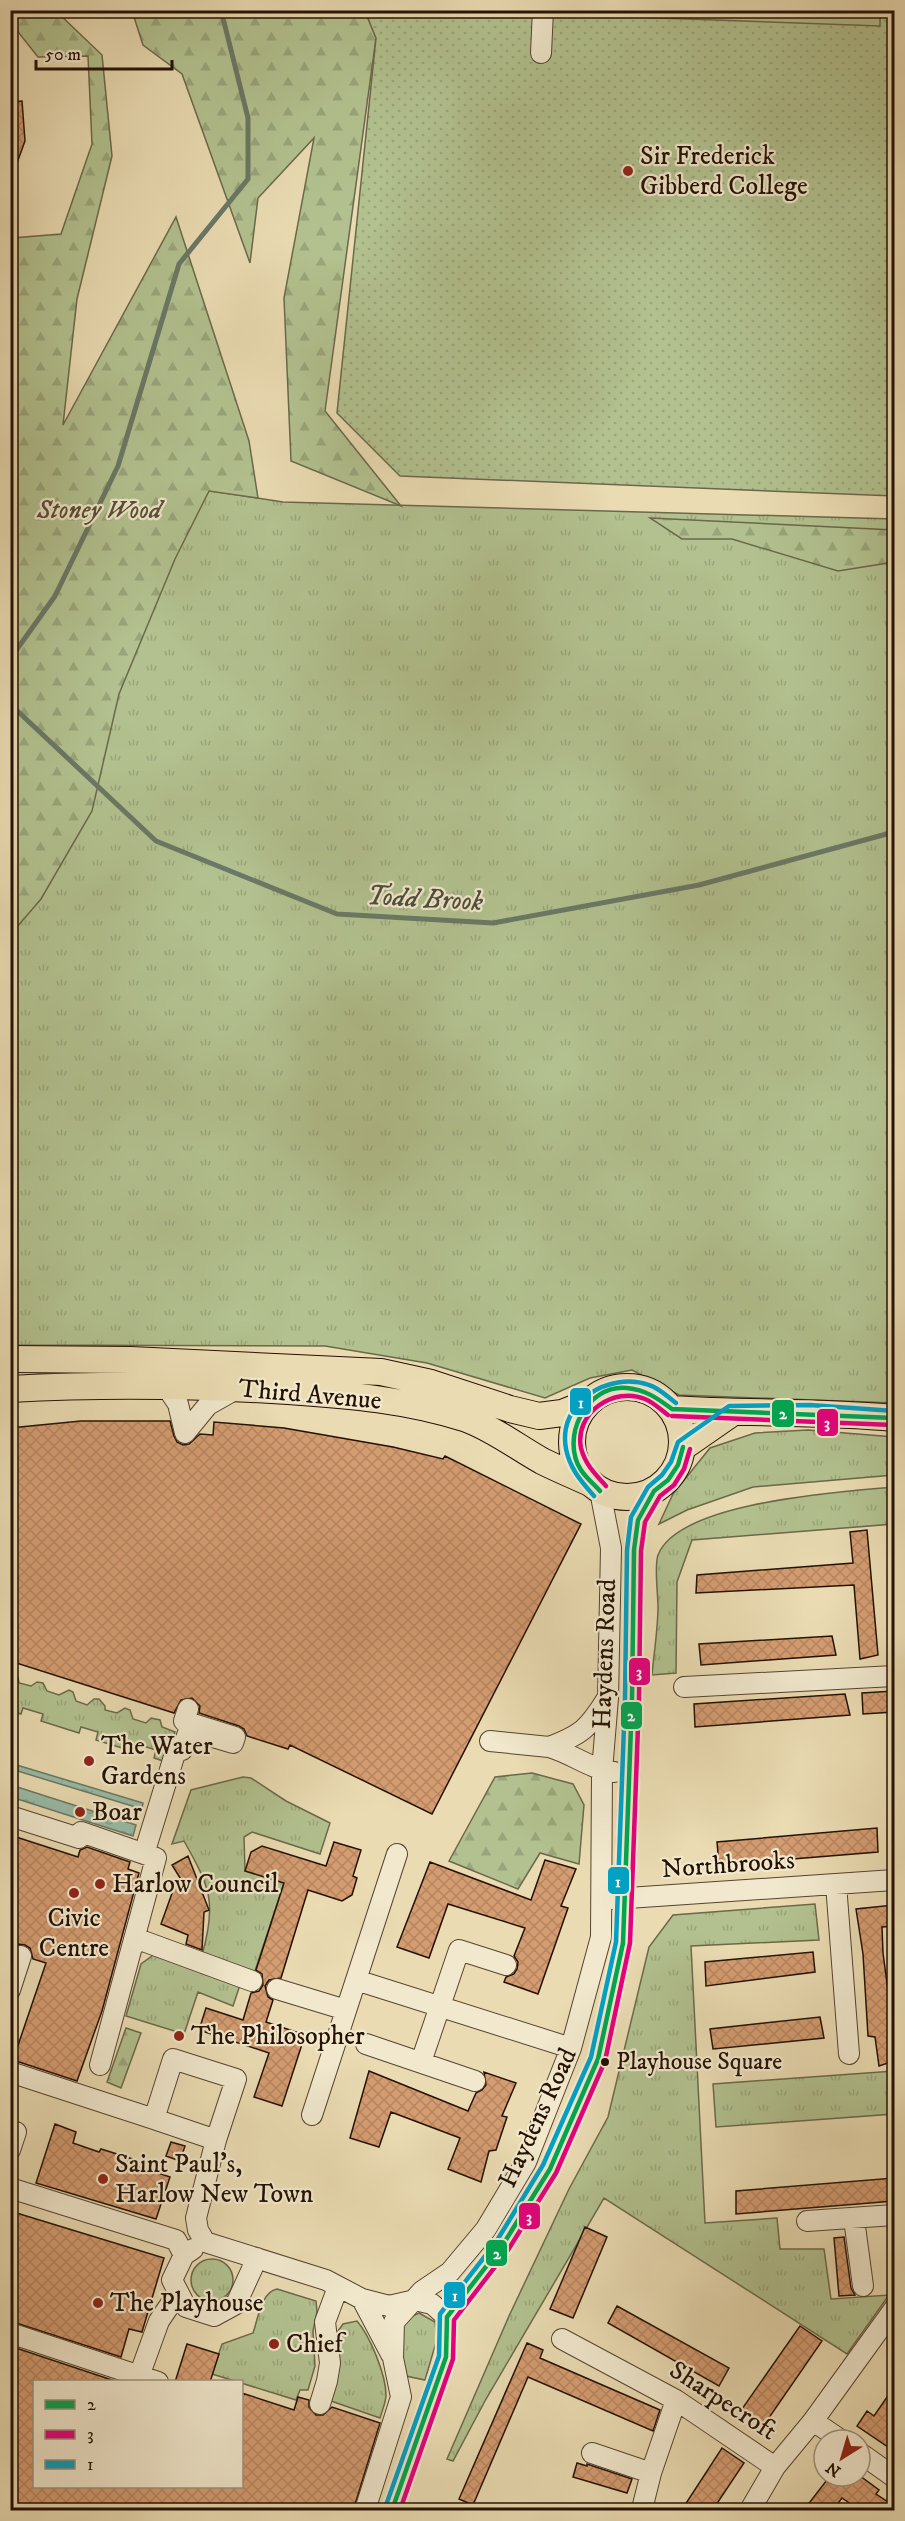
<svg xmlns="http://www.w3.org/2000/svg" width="905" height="2521" font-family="'IM FELL DW Pica',serif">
  <defs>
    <pattern id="grass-tufts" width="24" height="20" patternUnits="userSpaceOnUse" patternTransform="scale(1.5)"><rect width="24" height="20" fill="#b2c18f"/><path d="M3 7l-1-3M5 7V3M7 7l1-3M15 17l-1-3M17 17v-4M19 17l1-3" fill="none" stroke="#99a57a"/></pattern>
    <pattern id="forest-firs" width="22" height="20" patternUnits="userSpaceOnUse" patternTransform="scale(1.5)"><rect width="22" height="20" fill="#b2c18f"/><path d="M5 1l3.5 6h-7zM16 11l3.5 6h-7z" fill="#99a57a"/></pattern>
    <pattern id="park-dots" width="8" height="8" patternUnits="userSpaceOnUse" patternTransform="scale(1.5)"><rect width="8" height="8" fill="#b2c18f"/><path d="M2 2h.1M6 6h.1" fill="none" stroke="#99a57a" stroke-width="1.8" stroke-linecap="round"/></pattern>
    <pattern id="water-ripples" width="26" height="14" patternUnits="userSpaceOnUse" patternTransform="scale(1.5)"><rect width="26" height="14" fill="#99bca7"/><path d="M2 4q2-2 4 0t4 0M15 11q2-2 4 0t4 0" fill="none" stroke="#84a18e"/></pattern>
    <pattern id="building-cross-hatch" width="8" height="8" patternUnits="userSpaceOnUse" patternTransform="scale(1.5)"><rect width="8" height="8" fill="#d49c71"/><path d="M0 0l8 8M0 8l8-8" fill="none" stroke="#b68560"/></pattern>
  </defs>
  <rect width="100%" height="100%" fill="#eadbb2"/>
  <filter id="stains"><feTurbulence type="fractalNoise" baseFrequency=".00333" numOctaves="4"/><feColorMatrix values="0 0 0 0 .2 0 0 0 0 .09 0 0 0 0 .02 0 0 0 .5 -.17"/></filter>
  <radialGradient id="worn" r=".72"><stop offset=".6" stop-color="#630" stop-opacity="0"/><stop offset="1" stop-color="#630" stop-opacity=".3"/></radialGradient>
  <path fill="url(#grass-tufts)" stroke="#6b6949" stroke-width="1.5" d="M205,490L283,502L894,519V1403L679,1395L632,1370L590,1378L545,1398L427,1363L325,1346L11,1345L10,899L90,738Z
    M808,1430L894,1437V1475L753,1487L687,1510L659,1524L673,1494L710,1448L755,1433Z
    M894,1487V1524L692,1540L677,1582L676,1673L652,1675C654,1652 658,1629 658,1606C658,1594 654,1566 658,1555C679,1501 844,1492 894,1487Z
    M10,1672L18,1677L19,1683L31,1686L37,1682L43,1683L47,1691L59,1695L69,1690L73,1692L76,1701L87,1705L94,1699H99L105,1706V1710L117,1713L125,1708L130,1710L133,1719L146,1723L151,1718L160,1720L162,1727L175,1732L166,1762L154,1758L156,1750L137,1744L135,1752L96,1740L98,1732L81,1727L79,1733L41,1721L43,1714L23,1708L21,1714L11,1711Z
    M243,1777L251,1778L286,1801L330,1823L320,1854L252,1832L244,1837L245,1870L284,1883L253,1977L202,1955C217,1903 210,1887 184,1841L172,1844L191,1790Z
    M815,1904L819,1940L691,1946L705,2223L777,2218L780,2249H824L831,2299L889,2295L847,2354L604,2198L486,2399L453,2461L447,2459L509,2316L569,2189L608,2117L649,1947L673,1915Z
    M156,1953L241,1982L233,2006L198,1992L184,2034L126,2016L141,1964Z
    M894,2071V2114L716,2127L713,2084Z
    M191 2280a21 21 0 1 1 42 0a21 21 0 1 1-42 0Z
    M277,2289L316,2301L317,2312L313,2331L315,2366L308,2390H300L296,2400L212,2374L222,2344L253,2333C258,2319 261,2292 277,2289Z
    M419,2313L435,2322L437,2339L425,2380L406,2376L398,2337L404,2320Z
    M357,2321C370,2336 386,2375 386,2395C386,2402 382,2411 380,2418L331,2401C338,2377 340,2358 336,2334L343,2324Z"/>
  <path fill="url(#forest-firs)" stroke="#6b6949" stroke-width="1.5" d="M10,11H56L102,55L112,156L77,299L63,425L176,217L249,441L258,498L209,491L175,559L119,694L92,811L41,899L11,934V243L12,238L61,234L92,144L88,56L38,57L11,23Z
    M132,11H365L376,38L325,411L401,506L291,461L284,298L314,138L258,198L250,263L182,74L143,45Z
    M650,518L894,530V562L838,571L732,539H682Z
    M532,1773L573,1784L584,1805L579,1864L540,1853L518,1889L449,1861L495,1777Z
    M126,2028L141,2033L121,2088L107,2082Z"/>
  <path fill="url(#park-dots)" stroke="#6b6949" stroke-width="1.5" d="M365,11H894V496L400,476L337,413L376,38Z"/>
  <path fill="#b2c18f" stroke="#6b6949" stroke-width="1.5" d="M603,11L880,10V26L603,16Z"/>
  <path fill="url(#water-ripples)" stroke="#6a7865" stroke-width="1.5" d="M10,1763L143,1803L142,1809L11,1769Z
    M11,1785L136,1825L133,1836L11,1797Z"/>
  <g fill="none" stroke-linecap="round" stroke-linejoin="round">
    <path stroke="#6a7865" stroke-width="5" d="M10,659L55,596L118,466L179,264L248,179V118L221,10
      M10,704L156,841L337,914L493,923L699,885L894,832"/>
  </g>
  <path fill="url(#building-cross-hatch)" stroke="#241103" stroke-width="1.5" d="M22,101L25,141L13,174H10V102Z
    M81,1421H170L174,1436L177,1442L183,1445L189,1444L200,1434L213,1435L214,1422L284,1428L393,1447L443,1459L445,1456L581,1524L432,1814L290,1745L288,1749L247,1736L244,1729L239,1726L199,1713L200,1706L192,1698L181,1700L174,1713L10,1661V1428Z
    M867,1530L878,1655L860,1659L854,1585L696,1593L697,1575L853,1563L850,1532Z
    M832,1636L836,1655L701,1665L699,1644Z
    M894,1691V1712L863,1714L862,1693Z
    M845,1694L850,1715L695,1727L694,1704Z
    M877,1828L878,1852L719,1865L717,1842Z
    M10,1835L78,1857L80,1850L87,1847L130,1862L128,1869L139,1873L102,2011L77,2081L13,2060L46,1963L33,1959L30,1948L25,1945L18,1944L10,1951Z
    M334,1842L361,1850L353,1876L357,1878L352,1895L342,1901L308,1890L281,1978L269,1980L265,1986L268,1997L273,2000L266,2022L305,2035L282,2106L254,2097L269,2053L199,2030L206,2008L243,2020L251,1993L259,1991L263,1985L262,1974L256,1970L284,1883L245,1871L251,1852L262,1846L326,1866Z
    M188,1856L209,1910L204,1912L202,1950L186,1944L188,1935L161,1924L175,1885L187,1889L172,1865Z
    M545,1860L576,1869L561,1906L568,1908L538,1994L504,1982L506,1977L514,1974L517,1969L518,1962L514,1956L525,1928L448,1904L429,1958L397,1947L430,1862L531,1900Z
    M894,1905V1926L882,1927L883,1953L894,2036V2061L879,2066L875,2037L868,2036L863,1954L856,1909Z
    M813,1952L815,1972L706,1986L705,1962Z
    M820,2017L824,2038L713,2049L710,2029Z
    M369,2071L468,2111L476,2093L482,2090L486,2085L484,2072L516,2083L502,2116L507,2117L496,2150L489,2151L481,2182L448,2169L460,2138L391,2112L379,2147L350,2138Z
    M55,2124L76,2132L73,2143L99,2152L101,2149L136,2160L134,2165L170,2177L156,2219L36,2183Z
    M171,2142L185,2146L180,2161L166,2156Z
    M894,2178V2201L736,2214V2191Z
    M10,2211L164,2258L142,2332L129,2329L121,2357L10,2321Z
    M585,2227L607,2237L573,2318L550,2309Z
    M844,2237L851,2288L855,2295L839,2296L834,2238Z
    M617,2306L729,2368L719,2386L608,2323Z
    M800,2326L822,2341L764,2425L742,2409Z
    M527,2343L543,2350L540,2358L660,2410L653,2431L528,2377L473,2505L459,2499Z
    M187,2344L219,2354L210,2382H175Z
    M10,2346L118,2382H34V2487H242V2393L294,2410L298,2397L309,2400V2407L316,2415H323L332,2407L380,2423L353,2511H10Z
    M894,2387V2451L857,2426L867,2411L874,2416Z
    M722,2448L744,2463L712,2511H681Z
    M577,2463L587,2466V2464L632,2479L627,2493L573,2477Z
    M830,2476H860L879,2490L876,2494L894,2506V2511H861L842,2498L832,2511H803Z"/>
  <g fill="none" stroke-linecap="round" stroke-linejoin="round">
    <g stroke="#56442f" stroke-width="22">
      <path id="minor" d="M541,53L543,10
        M166,1386L178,1404L185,1433L208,1405L238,1388
        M684,1687L894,1676
        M606,1700C588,1729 581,1735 549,1747C573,1754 590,1769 614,1772
        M490,1741L549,1747
        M10,1816L79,1838L81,1832L156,1858L100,2065
        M144,1854L177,1747L182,1750L189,1730L233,1743L235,1737L184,1721L188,1709
        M836,1884L849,2054
        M613,1899L894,1880
        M135,1938L252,1981
        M356,1980L571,2048
        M277,1989L346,2010
        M10,1990L21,1956
        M366,2044L475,2081
        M173,2059L236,2079L216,2140L154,2119Z
        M421,2062L459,1950L506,1965
        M10,2072L154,2119
        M312,2115L397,1854
        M10,2131L16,2132L10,2150
        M216,2140L196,2218L198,2230L205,2242L326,2280L362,2299
        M10,2188L176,2240L184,2255
        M854,2219L863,2286
        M807,2221L894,2215
        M193,2249L184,2255L172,2280L186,2307L214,2316L236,2304L257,2258
        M10,2333L158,2382
        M562,2339L676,2400L775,2467L813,2421L894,2309
        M391,2354L362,2299L389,2306L415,2300L432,2304L447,2317
        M142,2368L159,2321L178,2293
        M320,2404L327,2381L330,2363L325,2322L338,2287
        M813,2421L841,2440
        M592,2453L651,2473L676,2400
        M860,2453L894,2477
        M643,2505L651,2473
        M365,2510L401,2397L393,2358L394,2322L422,2291L450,2272L486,2229L526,2162L571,2048L601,1937L602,1771L608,1698L611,1548L600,1491
        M392,2510L446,2357L447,2317L502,2246L550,2169L598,2059L623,1943L632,1699L634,1550L638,1520L654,1491
        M750,2510L775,2467"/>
    </g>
    <g stroke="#241103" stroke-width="28">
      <path id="major" d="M10,1359L131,1360L381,1372L431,1383L510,1409L539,1416L562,1413L587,1403
        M572 1442a55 55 0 1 1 110 0a55 55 0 1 1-110 0Z
        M10,1389C103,1384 196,1385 288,1391C348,1395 409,1400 467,1419C494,1429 517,1447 542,1461C558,1469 575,1476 592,1484
        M672,1409C746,1414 820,1411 894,1418
        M683,1447L732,1413"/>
    </g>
    <use href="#minor" stroke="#f1e8cd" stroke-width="20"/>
    <use href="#major" stroke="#eadbb2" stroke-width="26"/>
    <g stroke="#f1e8cd" stroke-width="9">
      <path id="bus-1" d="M672,1409L894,1418
        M600,1491C594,1484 586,1478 581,1470C560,1438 586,1384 627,1388C646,1390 657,1398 672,1409
        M392,2510L446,2357L447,2317L502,2246L550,2169L598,2059L623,1943L632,1699L634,1550L638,1520L654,1491L668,1480L678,1465L683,1447"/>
    </g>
    <g stroke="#f1e8cd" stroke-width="9">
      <path id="bus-2" d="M672,1416L893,1425
        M606,1486C595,1474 585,1464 581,1448C574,1413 614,1386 645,1399C653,1402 661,1410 668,1415
        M400,2510L453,2359L454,2320L508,2250L556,2173L605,2061L630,1943L639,1699L641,1551L645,1522L660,1496L674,1485L684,1469L690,1449"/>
    </g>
    <g stroke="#f1e8cd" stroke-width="9">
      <path id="bus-3" d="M594,1496C581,1481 570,1469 566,1449C557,1402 609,1371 649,1385C659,1388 668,1397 676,1403
        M385,2508L439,2356L440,2314L496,2242L543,2165L591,2057L616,1942L625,1699L627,1550L631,1517L648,1487L662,1475L671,1462L678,1442L729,1406L810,1405L894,1411"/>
    </g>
    <use href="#bus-1" stroke="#00a651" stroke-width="4.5"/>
    <use href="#bus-2" stroke="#e5007d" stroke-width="4.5"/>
    <use href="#bus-3" stroke="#02a1c4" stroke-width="4.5"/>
  </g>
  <g fill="#8f2418" stroke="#f1e8cd" stroke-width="2">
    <circle cx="628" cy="171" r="6"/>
    <circle cx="89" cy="1761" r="6"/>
    <circle cx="80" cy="1812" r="6"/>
    <circle cx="100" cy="1884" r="6"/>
    <circle cx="74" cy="1893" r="6"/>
    <circle cx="179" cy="2036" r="6"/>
    <circle cx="103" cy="2179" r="6"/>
    <circle cx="98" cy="2303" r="6"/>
    <circle cx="274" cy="2344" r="6"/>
  </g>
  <circle fill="#241103" stroke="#f1e8cd" stroke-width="2" cx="605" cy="2062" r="5"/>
  <g text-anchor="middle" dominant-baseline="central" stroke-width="4.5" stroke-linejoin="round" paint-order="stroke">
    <g font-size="24" fill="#241103" stroke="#f1e8cd" text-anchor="start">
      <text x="616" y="2062">Playhouse Square</text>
    </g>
    <g font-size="26" fill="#241103" stroke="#f1e8cd" text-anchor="start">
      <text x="640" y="156">Sir Frederick<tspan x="640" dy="30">Gibberd College</tspan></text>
      <text x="101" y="1746">The Water<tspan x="101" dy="30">Gardens</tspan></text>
      <text x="92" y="1812">Boar</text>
      <text x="112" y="1884">Harlow Council</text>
      <text x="74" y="1918" text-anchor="middle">Civic<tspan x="74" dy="30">Centre</tspan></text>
      <text x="191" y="2036">The Philosopher</text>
      <text x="115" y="2164">Saint Paul's,<tspan x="115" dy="30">Harlow New Town</tspan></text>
      <text x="110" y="2303">The Playhouse</text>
      <text x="286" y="2344">Chief</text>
    </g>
    <g font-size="26" font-style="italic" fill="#564f34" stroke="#f1e8cd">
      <text x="99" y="510">Stoney Wood</text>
    </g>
    <g font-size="26" fill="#241103" stroke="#f1e8cd">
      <text transform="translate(310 1395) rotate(5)">Third Avenue</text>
      <text transform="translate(605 1654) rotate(-88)">Haydens Road</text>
      <text transform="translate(728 1865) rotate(-4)">Northbrooks</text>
      <text transform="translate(538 2118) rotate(-65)">Haydens Road</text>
      <text transform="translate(723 2401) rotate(33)">Sharpecroft</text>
    </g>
    <g font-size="27" font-style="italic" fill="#4d4d3c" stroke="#f1e8cd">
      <text transform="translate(425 899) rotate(3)">Todd Brook</text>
    </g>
  </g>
  <g stroke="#f1e8cd" stroke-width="2">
    <rect x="569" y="1387" width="23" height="29" rx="6" fill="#02a1c4"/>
    <rect x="771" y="1399" width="24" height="29" rx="6" fill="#00a651"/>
    <rect x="816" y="1408" width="23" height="29" rx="6" fill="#e5007d"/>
    <rect x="628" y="1657" width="23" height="29" rx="6" fill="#e5007d"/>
    <rect x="620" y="1701" width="23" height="29" rx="6" fill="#00a651"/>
    <rect x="607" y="1866" width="23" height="29" rx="6" fill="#02a1c4"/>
    <rect x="518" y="2202" width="23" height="28" rx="6" fill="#e5007d"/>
    <rect x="485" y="2239" width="23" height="28" rx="6" fill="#00a651"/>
    <rect x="443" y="2281" width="23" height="28" rx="6" fill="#02a1c4"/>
  </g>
  <g font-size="16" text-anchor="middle" font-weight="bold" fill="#fff">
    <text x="581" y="1408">1</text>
    <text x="783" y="1419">2</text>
    <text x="827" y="1428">3</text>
    <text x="639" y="1677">3</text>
    <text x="631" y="1721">2</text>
    <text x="618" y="1887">1</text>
    <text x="529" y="2222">3</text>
    <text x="497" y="2259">2</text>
    <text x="455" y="2301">1</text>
  </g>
  <rect width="905" height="2521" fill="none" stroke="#eadbb2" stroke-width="36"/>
  <rect x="12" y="12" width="881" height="2497" fill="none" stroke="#241103" stroke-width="3"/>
  <rect x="18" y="18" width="869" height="2485" fill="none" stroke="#241103" stroke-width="1.5"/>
  <rect x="33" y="2380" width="210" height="108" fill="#f1e8cd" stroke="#9f927c" stroke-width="1.5"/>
  <rect x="45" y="2400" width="30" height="9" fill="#00a651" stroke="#9f927c" stroke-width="1.5"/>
  <text x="87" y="2410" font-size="18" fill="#241103">2</text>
  <rect x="45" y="2430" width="30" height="9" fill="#e5007d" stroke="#9f927c" stroke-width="1.5"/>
  <text x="87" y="2440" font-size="18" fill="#241103">3</text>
  <rect x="45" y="2460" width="30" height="9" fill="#02a1c4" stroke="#9f927c" stroke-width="1.5"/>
  <text x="87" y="2470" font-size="18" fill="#241103">1</text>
  <g transform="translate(842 2458) rotate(217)"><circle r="28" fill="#f1e8cd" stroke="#9f927c" stroke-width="1.5"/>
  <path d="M0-4.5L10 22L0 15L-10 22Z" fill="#8f2418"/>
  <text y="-9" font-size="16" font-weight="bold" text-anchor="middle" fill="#241103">N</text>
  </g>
  <path d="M36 60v9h136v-9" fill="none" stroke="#241103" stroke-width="3"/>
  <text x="45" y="60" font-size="18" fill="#241103" stroke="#f1e8cd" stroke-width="4.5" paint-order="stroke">50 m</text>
  <rect width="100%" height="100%" filter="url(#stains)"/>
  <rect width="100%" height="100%" fill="url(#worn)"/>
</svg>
